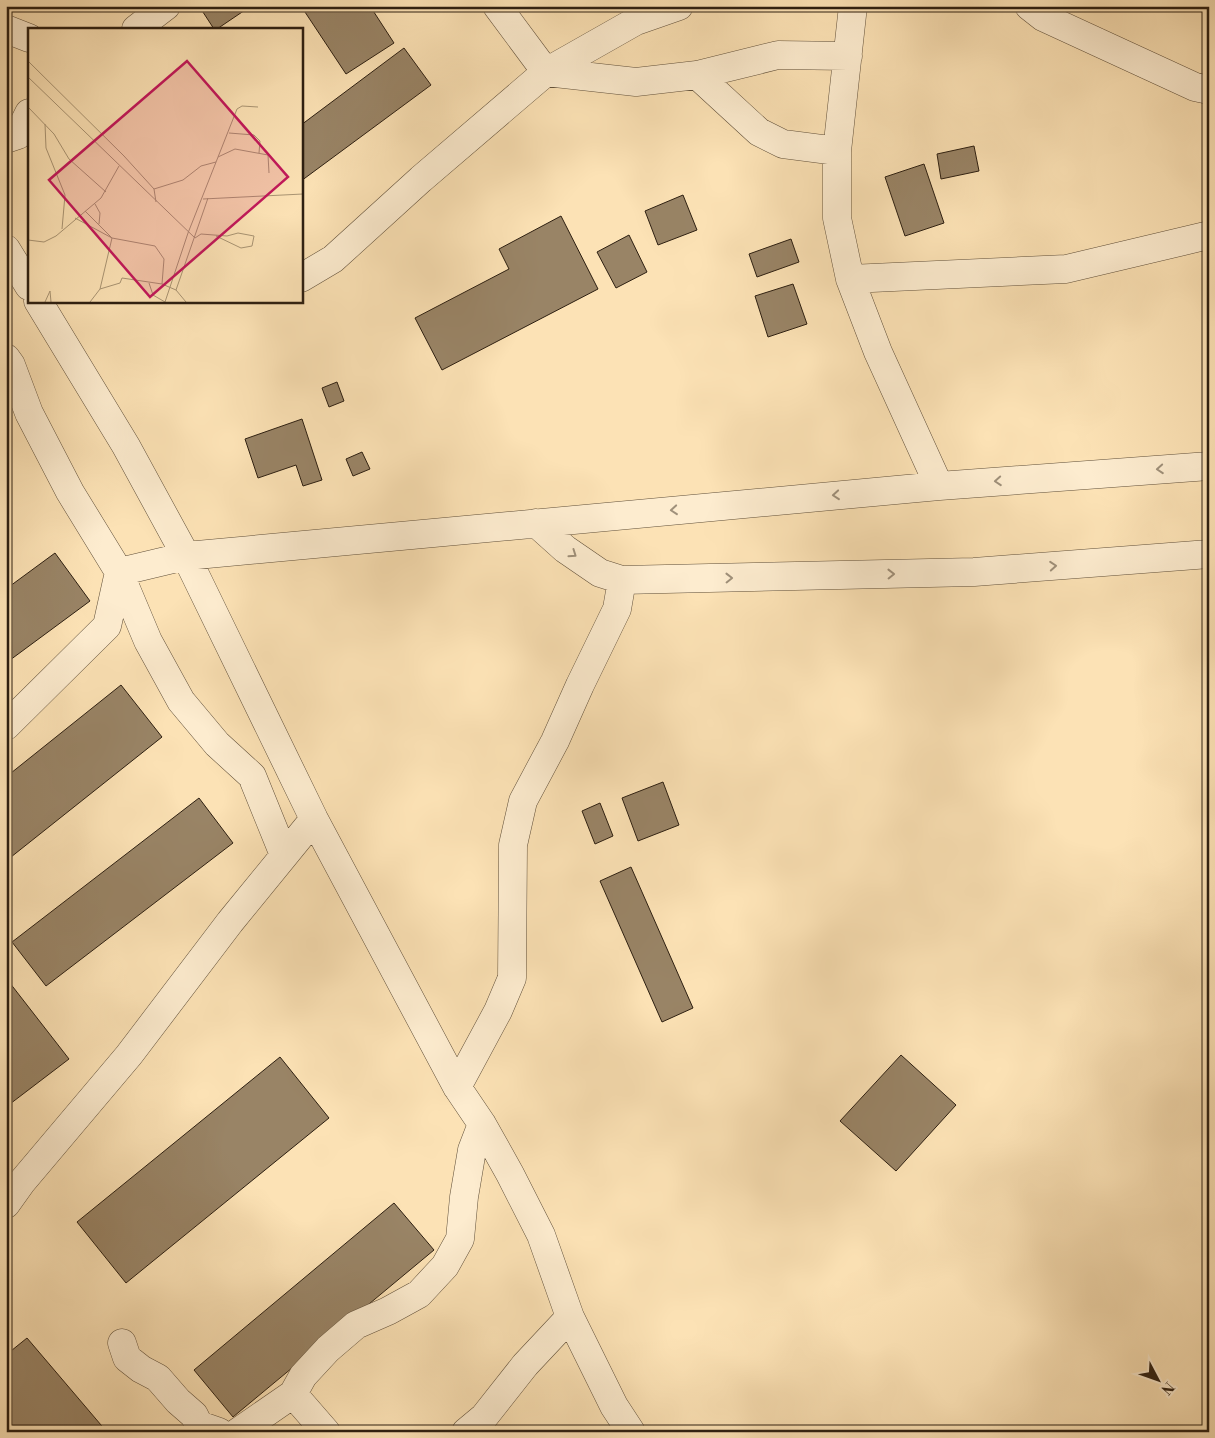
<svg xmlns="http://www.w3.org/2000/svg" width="1215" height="1438" font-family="'Libre Bodoni',serif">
  <rect width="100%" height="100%" fill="#fce2b5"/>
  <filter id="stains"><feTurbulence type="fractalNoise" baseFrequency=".004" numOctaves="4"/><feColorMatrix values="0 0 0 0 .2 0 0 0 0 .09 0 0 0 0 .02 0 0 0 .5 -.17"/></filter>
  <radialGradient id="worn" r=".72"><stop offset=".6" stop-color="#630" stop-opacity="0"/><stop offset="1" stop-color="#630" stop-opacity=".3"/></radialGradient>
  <path fill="#998466" stroke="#2d1f11" d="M199,6H251L217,29H214Z
    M301,6H370L394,43L346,74Z
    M404,48L431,85L301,181V125Z
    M974,146L979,171L941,179L937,154Z
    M924,164L944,223L905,236L885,177Z
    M683,195L697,230L658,245L645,211Z
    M561,216L598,289L442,370L415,318L509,269L499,249Z
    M629,235L647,272L616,288L597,252Z
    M791,239L799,262L757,277L749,254Z
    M793,284L807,324L768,337L755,296Z
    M337,382L344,401L329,407L322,388Z
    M302,419L322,480L303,486L296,465L258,478L245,439Z
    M362,452L370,469L353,476L346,459Z
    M55,553L90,601L6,663V589Z
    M121,685L162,737L6,861V777Z
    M663,782L679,825L638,841L622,798Z
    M199,798L233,843L46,986L12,942Z
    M600,803L613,836L595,844L582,811Z
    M631,867L693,1008L662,1022L600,881Z
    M6,978L69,1059L6,1107Z
    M901,1055L956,1105L896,1171L840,1121Z
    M280,1057L329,1118L126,1283L77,1222Z
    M394,1203L434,1250L233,1417L194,1370Z
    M27,1338L107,1432H6V1355Z"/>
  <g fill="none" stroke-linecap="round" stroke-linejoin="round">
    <g stroke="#61503a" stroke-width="29">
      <path id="minor" d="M497,6L546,72L636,82L697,75L778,55L848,56
        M853,6L837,151V218L850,279L878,352L939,486
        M1029,6L1043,17L1195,87L1209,90
        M6,29L29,38
        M136,29L166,6
        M697,75L759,132L783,144L837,151
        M6,139L18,135L29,113
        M6,249L29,286
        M301,278L333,259L421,179L546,72L636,21L679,6
        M850,279L1066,269L1209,235
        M38,301L126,446L186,556L314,819L457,1087L482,1124L510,1174L541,1235L570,1317L614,1406L631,1432
        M6,358L11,365L29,413L70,492L119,572L148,641L181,701L217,744L252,776L284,855
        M536,523L565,549L600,573L622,580L974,572L1209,554
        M6,726L107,626L119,572L186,556L939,486L1209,466
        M457,1087L498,1011L512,978L513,845L523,801L555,741L580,685L617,609L622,580
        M6,1204L21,1183L129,1055L230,922L314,819
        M122,1343L127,1358L141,1369L158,1378L178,1401L194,1415L199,1425L219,1432
        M293,1394L326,1432
        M238,1432L293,1394L303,1376L328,1349L356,1325L388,1311L419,1294L445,1266L460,1239L464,1197L472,1150L482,1124
        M466,1432L484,1417L525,1365L570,1317"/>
    </g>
    <use href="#minor" stroke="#fdeccf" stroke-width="28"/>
  </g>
  <defs><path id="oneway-chevron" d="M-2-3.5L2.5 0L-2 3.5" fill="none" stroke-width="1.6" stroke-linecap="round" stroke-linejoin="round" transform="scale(1.25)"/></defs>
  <g stroke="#9f907a">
    <use href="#oneway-chevron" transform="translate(1160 469) rotate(176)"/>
    <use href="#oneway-chevron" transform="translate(998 481) rotate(176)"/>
    <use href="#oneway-chevron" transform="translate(836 495) rotate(175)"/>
    <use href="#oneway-chevron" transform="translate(674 510) rotate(175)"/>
    <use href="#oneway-chevron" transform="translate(573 554) rotate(35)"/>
    <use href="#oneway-chevron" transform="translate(1053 566) rotate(-4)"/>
    <use href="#oneway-chevron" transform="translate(891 574) rotate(-1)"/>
    <use href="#oneway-chevron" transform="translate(729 578) rotate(-1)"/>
  </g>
  <g transform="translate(28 28)">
    <rect width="275" height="275" fill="#fce2b5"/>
    <path fill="none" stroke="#a99473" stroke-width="1" d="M0,33L96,128L126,161L128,174M0,49L167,210L173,206L199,208L210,205L226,208L224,218L213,220L188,208M0,79L26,106L41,131L78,164M17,96L18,120L37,167L34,201M201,105L226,107L232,113L231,125M190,129L207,121L240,127L241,145M126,161L155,152L173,138L188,134M175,171L275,166M67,176L72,185L71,196M57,183L84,210L72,261L62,274M47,190L84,210L127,218L136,231L134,256M0,212L16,214L28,208L73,170L91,138M121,255L125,267L137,274M72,261L92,255L94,250L134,256L148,262L158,274M148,262L180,170M17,274L22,263L23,274M137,274L160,205L209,81L214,78L230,79"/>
    <path fill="#c2185b" fill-opacity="0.15" stroke="#c2185b" stroke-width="2.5" d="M159,33L260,149L122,269L21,152Z"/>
    <rect width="275" height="275" fill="none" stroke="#2d1f11" stroke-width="2.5"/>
  </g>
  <rect width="1215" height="1438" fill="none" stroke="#fce2b5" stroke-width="25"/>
  <rect x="8" y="8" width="1200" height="1423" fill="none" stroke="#2d1f11" stroke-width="2.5"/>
  <rect x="12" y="12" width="1190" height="1413" fill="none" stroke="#2d1f11"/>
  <g transform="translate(1158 1380) rotate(131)" stroke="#fdeccf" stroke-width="4" paint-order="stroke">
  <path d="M0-4L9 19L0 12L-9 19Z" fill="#2d1f11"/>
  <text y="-8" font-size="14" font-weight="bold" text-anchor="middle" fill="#2d1f11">N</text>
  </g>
  <rect width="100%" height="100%" filter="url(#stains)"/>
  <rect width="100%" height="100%" fill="url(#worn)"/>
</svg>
